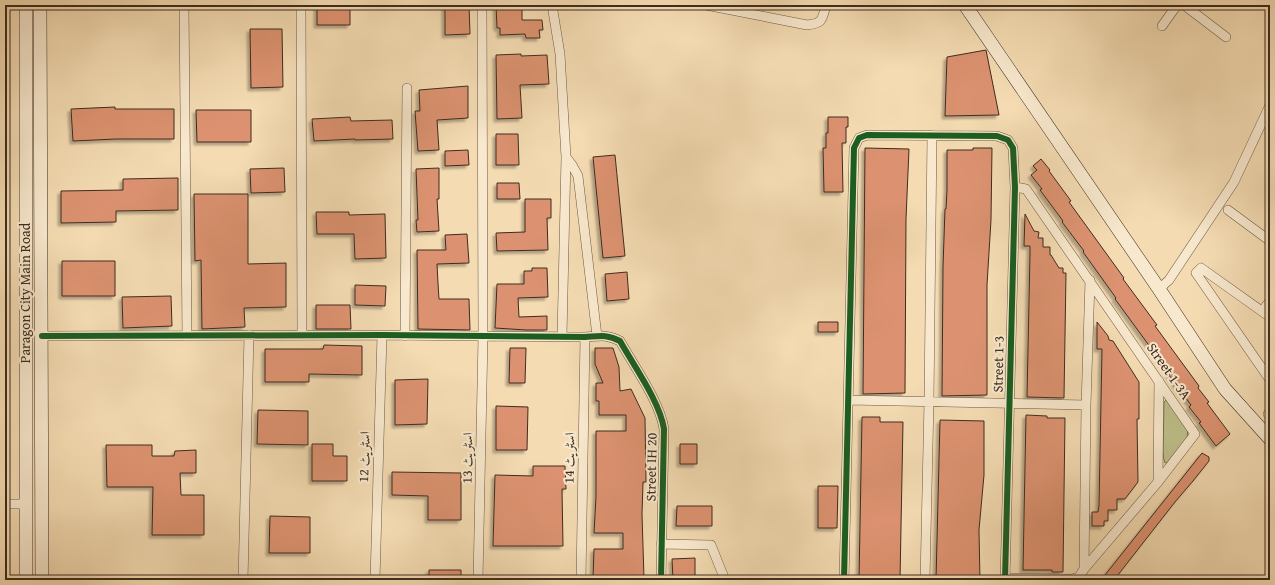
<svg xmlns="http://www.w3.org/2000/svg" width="1275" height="585" font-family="'Gentium Book Plus',Amiri,serif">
  <defs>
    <filter id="shadow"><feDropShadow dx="-3" dy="3" stdDeviation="1" flood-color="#0004"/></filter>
  </defs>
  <rect width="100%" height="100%" fill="#f4dbb2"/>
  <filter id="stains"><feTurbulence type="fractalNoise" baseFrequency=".005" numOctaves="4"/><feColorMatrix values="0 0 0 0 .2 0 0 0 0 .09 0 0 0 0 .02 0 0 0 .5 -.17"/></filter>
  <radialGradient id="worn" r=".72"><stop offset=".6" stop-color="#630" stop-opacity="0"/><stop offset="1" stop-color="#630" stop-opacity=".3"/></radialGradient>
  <path fill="#bec08a" stroke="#7e7654" d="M1166,400L1188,429L1187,438L1168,462L1165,463L1164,460L1163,453L1164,402Z"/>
  <path fill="#dc9270" stroke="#3e2c1f" filter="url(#shadow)" d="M317,5H350V25H317Z
    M445,5H469L470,34L445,35Z
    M496,5H522V20H542L543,30H539L540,38H526L525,34L500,35V28H497Z
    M250,29H282L283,87L251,88Z
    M986,50L999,115L945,116L947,57Z
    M521,54V56L547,55L549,84L520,85L522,118L497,119L496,55Z
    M468,86V118L437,120L439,150L418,151L415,111H420L419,90Z
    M115,107V109H174V139H116L73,141L71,109Z
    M196,110H251V142H197Z
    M350,117L351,121L392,120L393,139L355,140V139L314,141L312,119Z
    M828,117H848V127H846V143H842L843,192H824L823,148H826V133H828Z
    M496,134H518L519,165H496Z
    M865,148L909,149L906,219L905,393L863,394Z
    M973,148H992L991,220L987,285V395L942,396L943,267L945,209H946L947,190V150H973Z
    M468,150L469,165L445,166V151Z
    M615,155L625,256L603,258L593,157Z
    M1041,159L1050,170L1049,171L1071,201L1069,202L1124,278L1123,279L1157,325L1155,326L1199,386L1198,388L1209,402L1207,403L1230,434L1216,446L1199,423L1201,422L1189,407L1191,405L1169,375L1170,374L1115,299L1116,298L1083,252L1084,251L1062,222L1063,221L1040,190L1042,189L1031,175L1037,170L1033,166Z
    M284,168L285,192L251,193L250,169Z
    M439,168V199H437L439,231L417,232L416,220H418L416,169Z
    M178,178V210L116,211V222L61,223V191L123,190V179Z
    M497,183H519L520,199H497Z
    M194,194H248V264L286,263V307L244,308L245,327L202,329L201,260L195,261Z
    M525,199H551V218H547L548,250L497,251L496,233L525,232Z
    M316,212H349V215L385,214L386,258L355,259L354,234H317Z
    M1025,214L1034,231L1039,232L1038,238H1043V247H1050V255H1051L1059,268H1063V273H1066L1064,398L1027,397L1030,254V246H1024Z
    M467,234L469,263L437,264L438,283L439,299H469L470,330L418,329L417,250H446L445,235Z
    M62,261H115V296H62Z
    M532,268H547L548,297L518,298L519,317L547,316V330H526L495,328L497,284H524V271H532Z
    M627,272L629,299L607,301L605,274Z
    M355,285L386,286L385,306L355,305Z
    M171,296L172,326L123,328L122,297Z
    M316,305H350L351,329H316Z
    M818,322H838V332H818Z
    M1097,322L1108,336L1109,340L1113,341L1139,382V419H1137L1138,482L1125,499H1117V510H1108V521H1104V526H1092V512H1098L1099,506L1102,349H1097Z
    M324,345L362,346V375L309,374V382H265V349H323Z
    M510,348H526L525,383H509Z
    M595,348H613L619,367L620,391L631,389L645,418L646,482H643L642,514L644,579H593L594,549H623V533H594L596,497V431H626V415H599V401H596V383H603L595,364Z
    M428,379L427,424L395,425V380Z
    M496,406L528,407L527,450H496Z
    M258,410L308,411V445L257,444Z
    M1026,415L1047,416V418H1065L1063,572H1052V570H1023Z
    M862,417H880V422H903L900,580H859Z
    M940,420L984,421V475L979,530L980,580H936Z
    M312,444H333V456H347V481H312Z
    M680,444H697V464H680Z
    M106,445H152V456H174L175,451L196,450V473H180L181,495H204V535H152L153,487H107Z
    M1202,453L1209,457V461L1193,481L1175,502L1114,580H1101Z
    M533,466H565L566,489H562L563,546H493L495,475L533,476Z
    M392,472L461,473V520H428V496L392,495Z
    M818,486H838L837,528H818Z
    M677,506H712V526H676Z
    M270,516L310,517V553H269Z
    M695,558V580H673L672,559Z
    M429,570H461V580H429Z"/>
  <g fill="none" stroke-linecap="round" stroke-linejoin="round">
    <g stroke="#6c5844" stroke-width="10">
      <path id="street" d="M184,5L187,336
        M301,5L302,336
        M552,5L560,54L566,157L562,337
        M706,5L807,25C823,23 822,20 826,5
        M1184,5L1226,37
        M1162,26L1177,5
        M566,157L572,165L578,176L597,336
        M1015,187L1026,189L1195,434L1158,482L1084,569
        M1228,210L1270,241
        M1159,289L1169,280L1234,182L1270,105
        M1262,311L1270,301
        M1270,317L1201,268L1196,273L1270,380
        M42,336L382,335L585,337C600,336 607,334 620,341C634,366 660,402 664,429L661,580
        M405,336L407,88
        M849,400L1086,405
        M1268,414L1270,411
        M1158,482L1159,381
        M5,504H26
        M661,544L711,545L725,580
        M1005,578L1072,579L1079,577L1084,569L1086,405L1090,280
        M243,580L249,335
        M375,580L382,335
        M478,580L483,337L482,5
        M581,580L585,337
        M844,580L854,148L859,138L867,135L997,136L1008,140L1013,148L1015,187L1005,580
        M925,580L929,401L932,135"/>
    </g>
    <g stroke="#3e2c1f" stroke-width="14">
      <path id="secondary" d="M40,5L42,580
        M965,5L1159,289L1225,389L1270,439
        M26,580V5"/>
    </g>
    <use href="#street" stroke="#f8e8cd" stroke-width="9"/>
    <use href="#secondary" stroke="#f8e8cd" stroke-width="13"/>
    <g stroke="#f8e8cd" stroke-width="8">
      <path id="cycleway" d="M42,336L382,335L585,337C600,336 607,334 620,341C634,366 660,402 664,429L661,580
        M844,580L854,148L859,138L867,135L997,136L1008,140L1013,148L1015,187L1005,580"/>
    </g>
    <use href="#cycleway" stroke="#1b5e20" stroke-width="6"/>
  </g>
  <g text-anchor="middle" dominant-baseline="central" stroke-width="4" stroke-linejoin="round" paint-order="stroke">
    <g font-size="14" fill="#3e2c1f" stroke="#f8e8cd">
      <text transform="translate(25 293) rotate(-90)">Paragon City Main Road</text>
      <text transform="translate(998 364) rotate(-89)">Street 1-3</text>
      <text transform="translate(1169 371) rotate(55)">Street 1-3A</text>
      <text transform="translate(364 457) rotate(-88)">اسٹریٹ 12</text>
      <text transform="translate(467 458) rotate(-89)">اسٹریٹ 13</text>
      <text transform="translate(569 458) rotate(-89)">اسٹریٹ 14</text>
      <text transform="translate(651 467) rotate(-89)">Street IH 20</text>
    </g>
  </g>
  <rect width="1275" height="585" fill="none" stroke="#f4dbb2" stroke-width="20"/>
  <rect x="6" y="6" width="1263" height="573" fill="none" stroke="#3e2c1f" stroke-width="2"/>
  <rect x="10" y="10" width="1255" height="565" fill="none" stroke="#3e2c1f"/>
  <rect width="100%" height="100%" filter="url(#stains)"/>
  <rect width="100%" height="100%" fill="url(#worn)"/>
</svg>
